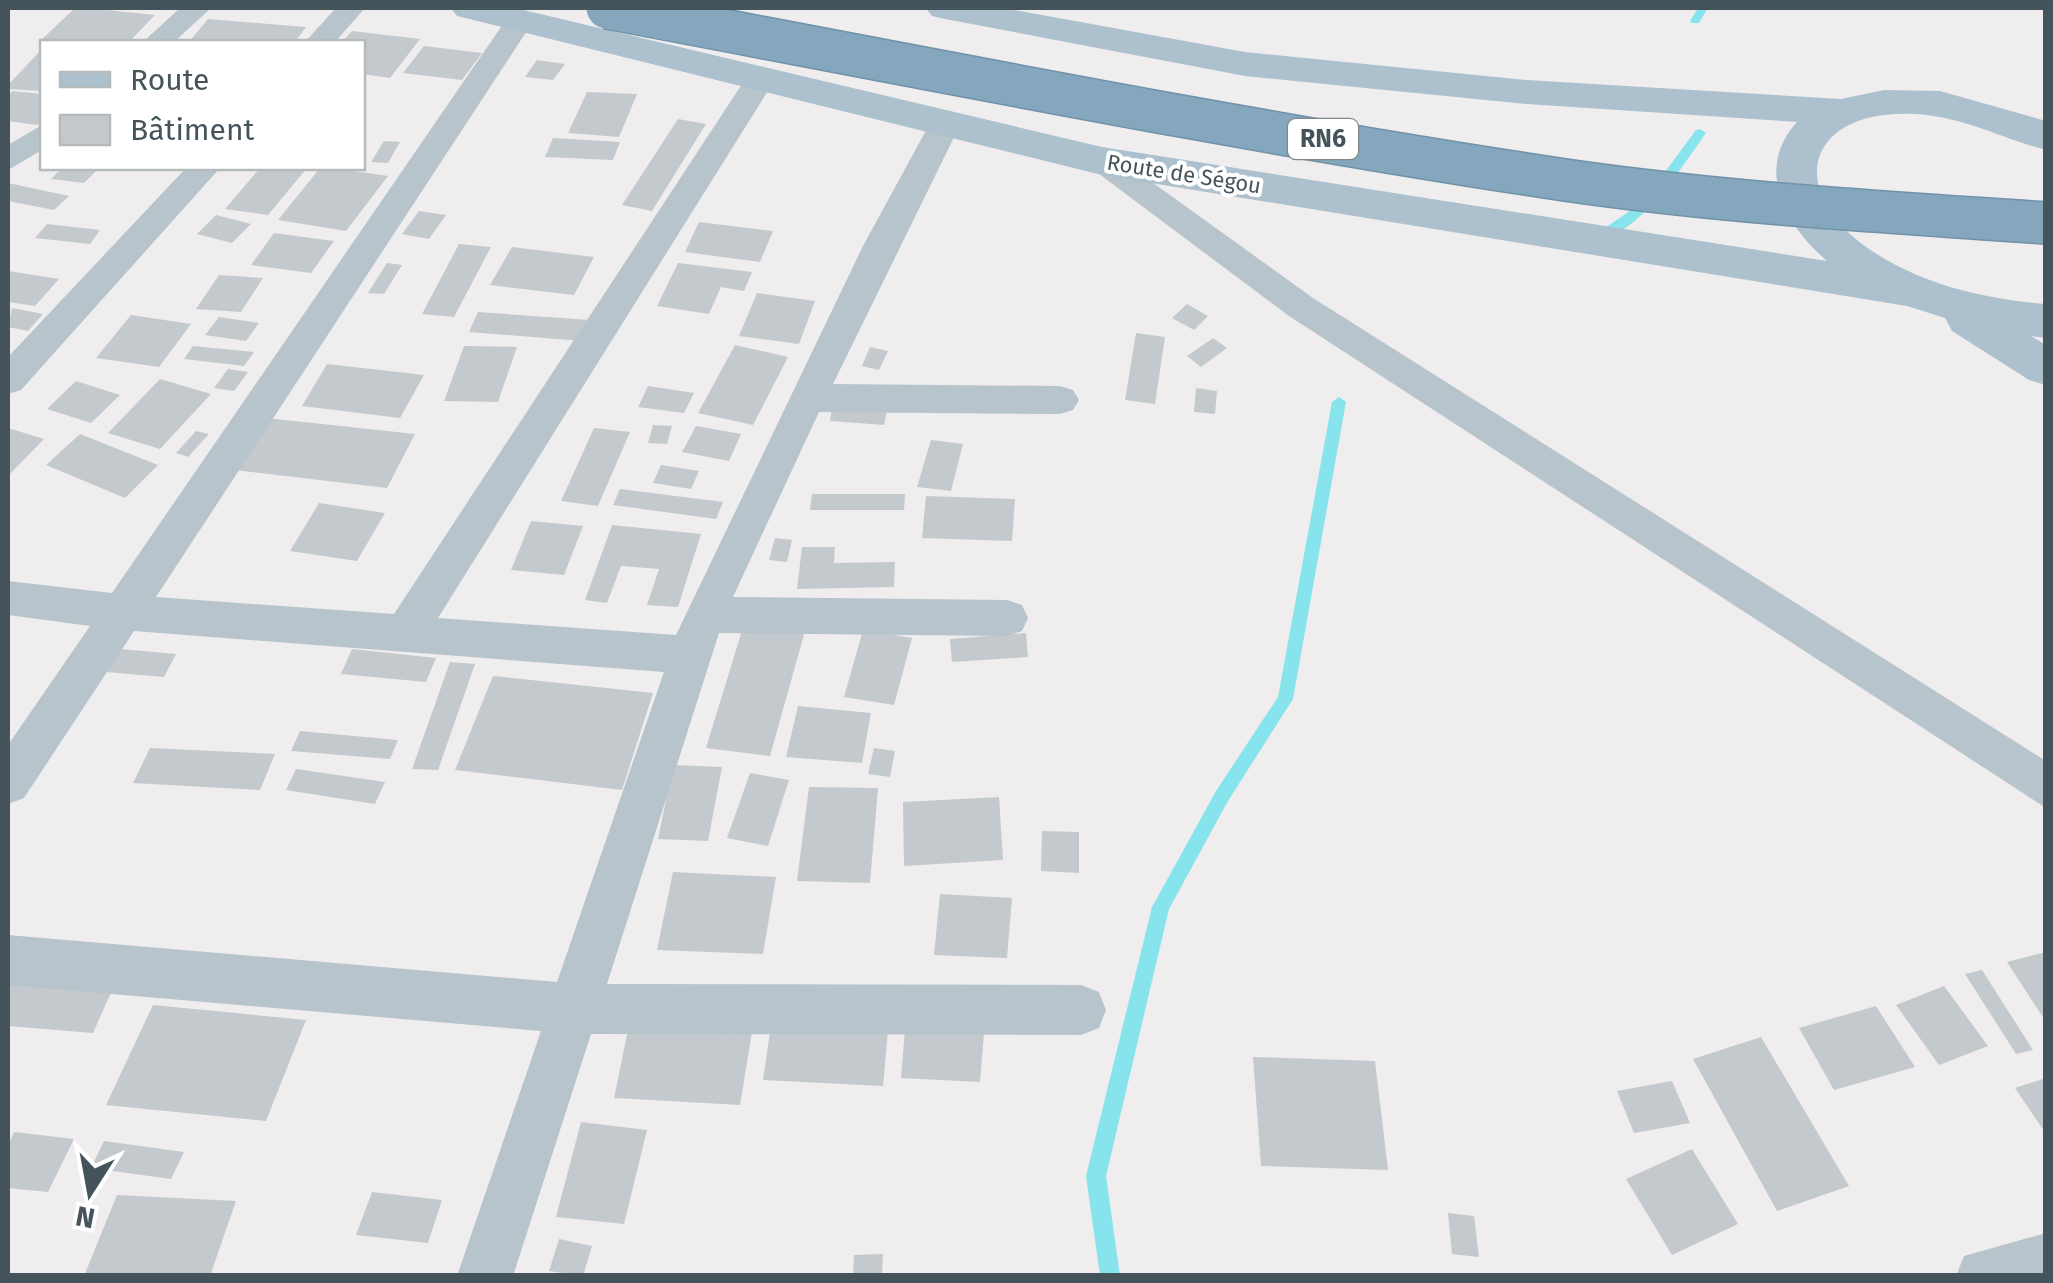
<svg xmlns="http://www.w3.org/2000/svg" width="2053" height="1283" font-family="'Fira Sans',sans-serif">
  <rect width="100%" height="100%" fill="#f0edee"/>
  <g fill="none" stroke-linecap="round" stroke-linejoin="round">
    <path fill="#87e4ec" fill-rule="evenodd" d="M1698,8H1708L1699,23H1691L1690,21Z
      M1700,129L1706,133C1686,161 1638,237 1602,236V230L1643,202L1696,130Z
      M1339,397L1346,402L1293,699L1228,801L1169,909L1106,1176L1120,1276H1100L1086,1176L1152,907L1216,791L1278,697L1332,402Z"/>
  </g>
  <path fill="#c4c9cd" d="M75,8H88L155,15L129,42H39Z
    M208,19L306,27L295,42H189Z
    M352,31L420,39L390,78L362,74V42H342Z
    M424,46L482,53L462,80L403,73Z
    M42,49V91L8,89V85Z
    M537,60L565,64L553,80L525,77Z
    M12,91L42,94V119L37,125L8,121V96Z
    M587,92L637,94L619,137L568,133Z
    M678,119L706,124L652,211L622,205Z
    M553,138L620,142L613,160L545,157Z
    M384,141L400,142L388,163L371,162Z
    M62,168H99L84,183L51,179Z
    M260,168H307L268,215L225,209Z
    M320,168H334L388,176L346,231L278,220Z
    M8,183L69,196L54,210L8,201Z
    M419,211L446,215L429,239L402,234Z
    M216,215L251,224L232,243L197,234Z
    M699,222L773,231L760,262L685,252Z
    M47,224L100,230L90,244L35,238Z
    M274,233L334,241L311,273L251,265Z
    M459,244L491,247L454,317L422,314Z
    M512,247L594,257L574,295L490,285Z
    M387,263L402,265L384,294L368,293Z
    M678,263L752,272L744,291L721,287L709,314L657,306Z
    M8,271L59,279L35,306L8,302Z
    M219,275L263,278L241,312L196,309Z
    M757,293L815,301L799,344L739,336Z
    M1187,304L1208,316L1194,330L1172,318Z
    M12,308L43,314L28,331L8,327Z
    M478,312L590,320L582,341L469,332Z
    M131,315L191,324L159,367L96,358Z
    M219,317L259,323L246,341L205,335Z
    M1136,333L1165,337L1155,404L1125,400Z
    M1213,338L1227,348L1201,367L1187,356Z
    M735,345L788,357L753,425L698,413Z
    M193,346L254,352L244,366L184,359Z
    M464,346L517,347L498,402L444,401Z
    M870,347L888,351L879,370L862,366Z
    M327,364L424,375L400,418L302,406Z
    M228,369L248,372L234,391L214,388Z
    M160,379L211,394L160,449L108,433Z
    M76,381L120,395L91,423L47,409Z
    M648,386L694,393L684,413L638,407Z
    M1196,388L1217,391L1215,414L1194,412Z
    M832,408L887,411L884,425L830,421Z
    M266,418L415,434L387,488L234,470Z
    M653,425L672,426L667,444L648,443Z
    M696,426L741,434L729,461L682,452Z
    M8,428L44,439L8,476Z
    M594,428L630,432L598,506L561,501Z
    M196,431L209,434L188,457L176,453Z
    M80,434L158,465L125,498L46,465Z
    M931,440L963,444L951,491L917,487Z
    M661,465L699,471L691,489L653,483Z
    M620,489L723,502L716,519L613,505Z
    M812,494H905L904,510H810Z
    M926,496L1015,499L1012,541L922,538Z
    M319,503L385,513L357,561L290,551Z
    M531,521L583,526L564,575L511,570Z
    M612,525L701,534L678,607L647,605L659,569L621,566L607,603L585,600Z
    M775,538L792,540L787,562L769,560Z
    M802,547H835L834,563L895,562L894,587L797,589Z
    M744,624L805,631L770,756L706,748Z
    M863,630L912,638L894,705L844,697Z
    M1026,633L1028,657L952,662L950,639Z
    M120,649L176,654L164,677L106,672Z
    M352,649L436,658L426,682L341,674Z
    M450,662L475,664L438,770L412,769Z
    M493,676L653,693L622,790L455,770Z
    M798,706L871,713L862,763L786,757Z
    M300,731L398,740L390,759L291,751Z
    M150,748L275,754L260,790L133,783Z
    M874,748L895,751L890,777L868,774Z
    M673,765L722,767L708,841L658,839Z
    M296,769L385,782L375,804L286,790Z
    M750,773L789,780L768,846L727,838Z
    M809,787L878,788L870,883L797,881Z
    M999,797L1003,860L904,866L903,802Z
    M1042,831L1079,832V873L1041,871Z
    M673,872L776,877L763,954L657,950Z
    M940,894L1012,898L1007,958L934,955Z
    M2046,952V1022L2007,962Z
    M1982,970L2033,1050L2016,1054L1965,974Z
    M8,981L113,988L93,1033L8,1026Z
    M1944,986L1988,1046L1939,1065L1896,1005Z
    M153,1005L306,1020L266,1121L106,1105Z
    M1876,1006L1915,1067L1834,1090L1799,1028Z
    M773,1012L889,1019L883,1086L763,1080Z
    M906,1018L985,1021L980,1082L901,1078Z
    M630,1020L753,1026L740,1105L614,1098Z
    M1761,1037L1849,1186L1777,1211L1693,1059Z
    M1253,1057L1375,1061L1388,1170L1261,1166Z
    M2046,1078V1134L2015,1088Z
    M1672,1081L1690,1123L1634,1133L1617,1091Z
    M581,1122L647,1130L624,1224L556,1217Z
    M14,1132L74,1139L48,1192L8,1188V1146Z
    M104,1141L184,1152L171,1179L91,1168Z
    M1692,1149L1738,1224L1672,1255L1626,1179Z
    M372,1192L442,1200L428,1243L356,1235Z
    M117,1195L236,1201L210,1276H84Z
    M1448,1213L1474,1216L1479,1257L1452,1254Z
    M559,1239L592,1246L583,1276L549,1271Z
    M883,1254L882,1276H853L854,1255Z"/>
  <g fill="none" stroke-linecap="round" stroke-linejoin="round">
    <path fill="#b8c4cb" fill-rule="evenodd" d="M180,8H211L174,42H143Z
      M336,8H365L335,42H305Z
      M520,11L534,20L156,597L394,614L746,78L761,69L776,78L438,618L676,635L863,246L935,114H957L962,121L833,384L1060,386L1073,390L1079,400L1073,410L1060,414L819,412L733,597L1007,600L1022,605L1028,618L1022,631L1007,636L719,633L607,984L1081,985L1099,992L1106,1010L1099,1028L1081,1035L591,1034L513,1276H457L541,1031L8,985V935L557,982L664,672L134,631L24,798L8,804V745L90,626L8,615V581L112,593L510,14Z
      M42,125V150L8,170V145Z
      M1102,151L1113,154L1313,298L2046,761V808L1289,316L1091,168L1086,161L1091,154Z
      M186,168H220L21,390L8,394V357Z
      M2046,1233V1276H1956L1964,1256Z"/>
    <path fill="#acc1cd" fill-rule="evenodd" d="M451,8H515L1102,147L1827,261C1785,225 1754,169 1797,122L1527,104L1245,76L945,19L932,16L926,8H1003L1245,52L1527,80L1841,99L1884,90L1940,91L2046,121V150C2000,138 1962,116 1914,114C1804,109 1784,193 1872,251C1924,285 1984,299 2046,304V338L2031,336L2046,345V385L2029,380L1952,331L1945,318L1907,306L1102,175L457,16Z"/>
    <g stroke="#7092a9" stroke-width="44" stroke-linecap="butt">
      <path id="highway-bridge" d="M607,8C926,68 1244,132 1565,180C1724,203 1886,212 2046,223"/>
    </g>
    <use href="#highway-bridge" stroke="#84a7bd" stroke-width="41"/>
  </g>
  <g text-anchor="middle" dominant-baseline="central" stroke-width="8" stroke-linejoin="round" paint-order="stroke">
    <g font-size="22" fill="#45545b" stroke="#fff">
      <text transform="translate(1184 174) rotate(9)">Route de Ségou</text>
    </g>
    <rect fill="#fff" stroke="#7d878c" stroke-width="2.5" x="1288" y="119" width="70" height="40" rx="8"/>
    <g font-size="25" font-weight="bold" fill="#45545b">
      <text x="1323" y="139">RN6</text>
    </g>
  </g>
  <rect width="2053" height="1283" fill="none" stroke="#45545b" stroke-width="20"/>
  <rect x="40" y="40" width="325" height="130" fill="#ffffff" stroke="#b5bbbd" stroke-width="2.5"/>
  <rect x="60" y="72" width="50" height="15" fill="#acc1cd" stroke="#b5bbbd" stroke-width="2.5"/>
  <text x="130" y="90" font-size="30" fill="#45545b">Route</text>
  <rect x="60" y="115" width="50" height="30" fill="#c4c9cd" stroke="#b5bbbd" stroke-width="2.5"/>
  <text x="130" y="140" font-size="30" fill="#45545b">Bâtiment</text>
  <g transform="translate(90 1193) rotate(191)" stroke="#ffffff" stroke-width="8" paint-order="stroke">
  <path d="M0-8L18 38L0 25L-18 38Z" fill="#45545b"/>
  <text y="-15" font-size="28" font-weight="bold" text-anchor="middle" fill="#45545b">N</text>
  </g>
</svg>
